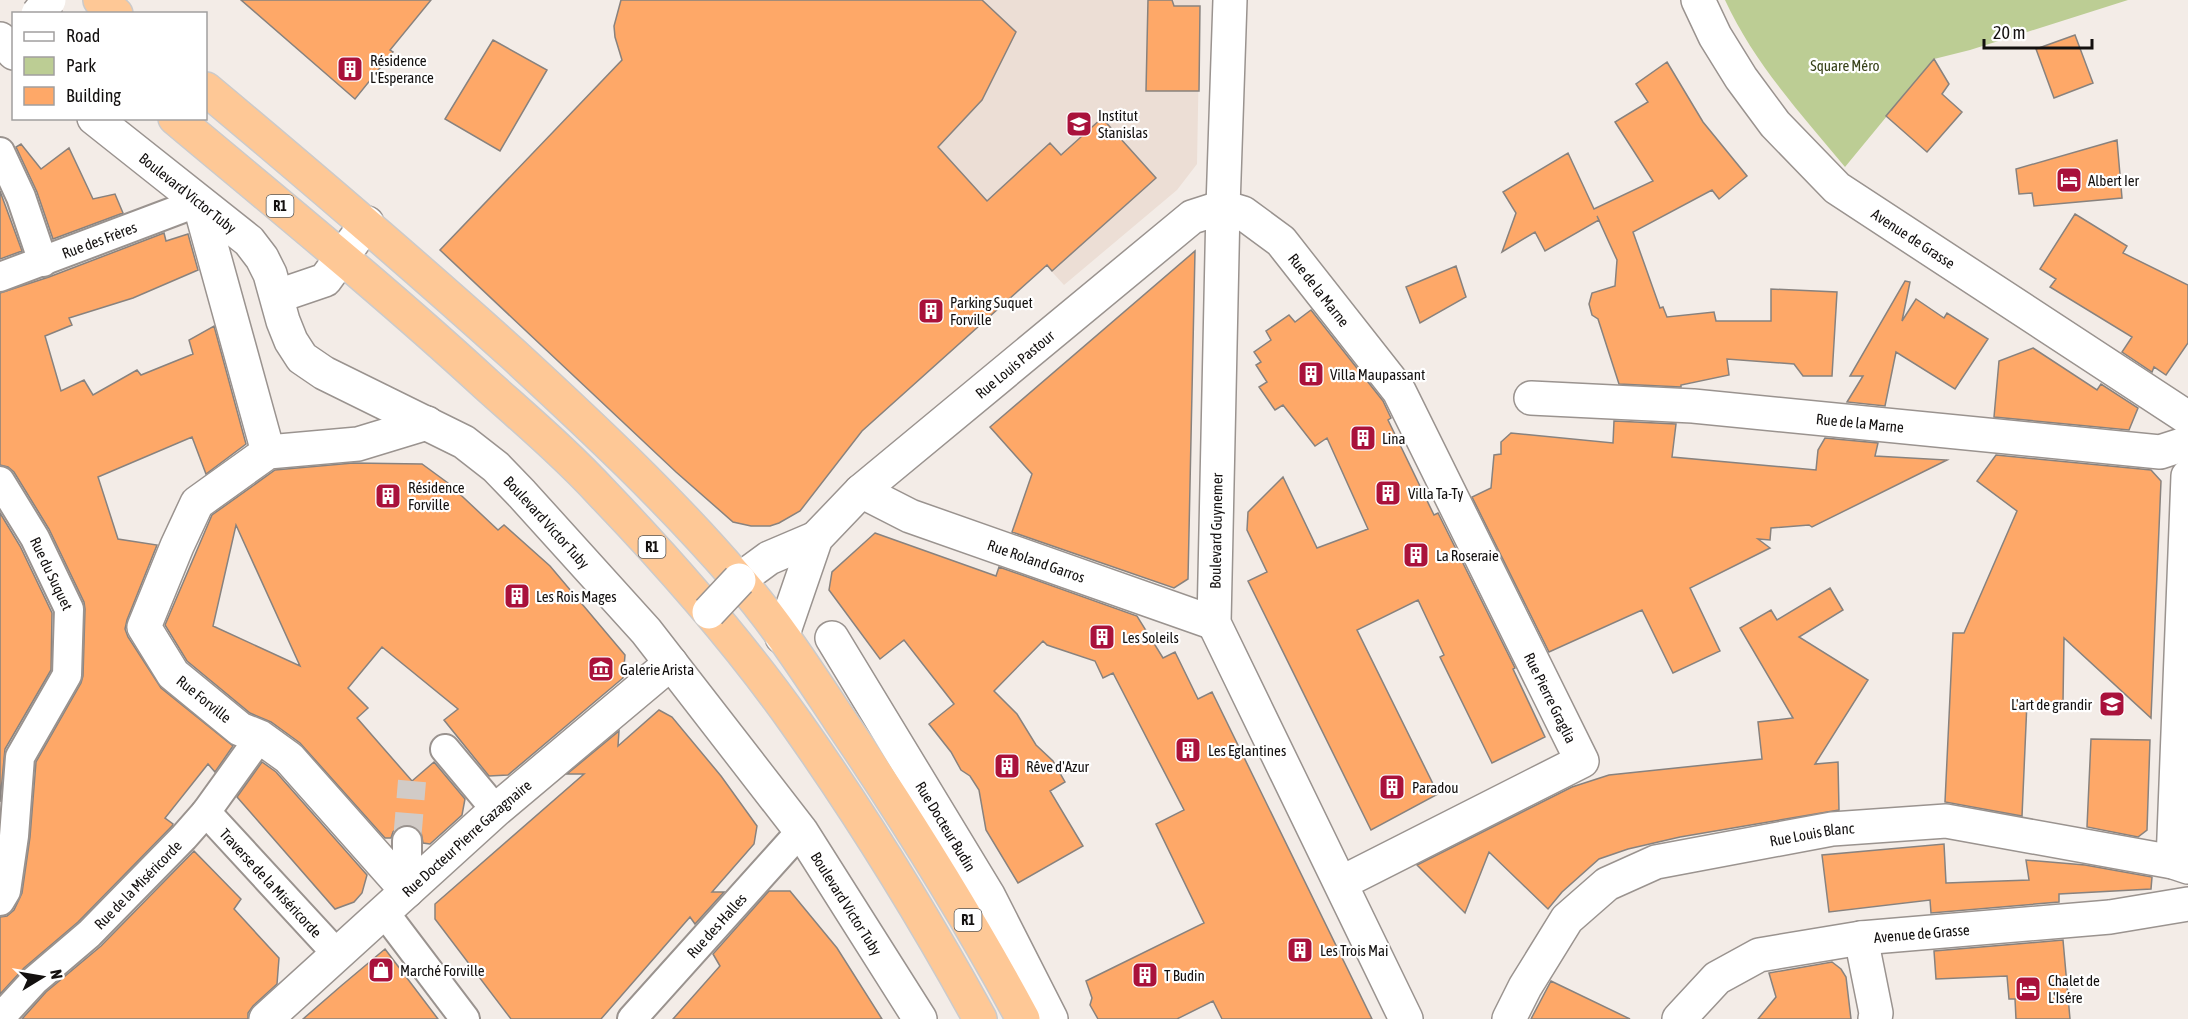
<svg xmlns="http://www.w3.org/2000/svg" width="2188" height="1019" font-family="'Asap Condensed',sans-serif">
  <rect width="100%" height="100%" fill="#f3ece7"/>
  <path fill="#ecded5" d="M982,0H1200L1197,164L1177,190L1064,285L938,147L982,100L1016,32Z"/>
  <path fill="#bccd94" d="M1725,0H2128L1970,50L1934,59L1845,167C1801,114 1754,63 1725,0Z"/>
  <path fill="#fea868" stroke="#88827e" stroke-width="1.5" fill-rule="evenodd" d="M241,0H431L390,50L393,52L355,99Z
    M621,0H982L1016,32L982,100L938,147L987,201L1050,143L1061,155L1102,118L1156,178L1052,271L1047,265L862,431L800,511L779,523L770,526H751L733,522L676,472L440,250L622,60L615,37L614,26Z
    M1148,0H1172L1174,6H1200L1199,91H1146Z
    M2075,35L2093,83L2054,98L2036,49Z
    M493,40L547,70L500,151L445,119Z
    M1934,59L1949,84L1942,94L1962,112L1927,152L1886,116Z
    M1667,62L1703,122L1747,176L1719,199L1712,190L1633,232L1660,308L1663,307L1667,317L1714,312L1716,321H1771V289L1837,292L1832,376H1803L1794,364L1727,359L1729,375L1681,385V387L1619,384L1598,319L1592,315L1589,304L1592,293L1615,286L1617,260L1597,216L1599,220L1545,251L1535,232L1502,252L1516,213L1503,192L1568,153L1594,209L1653,181L1615,122L1648,102L1636,84Z
    M2117,140L2122,198L2034,206L2032,193L2019,194L2016,169Z
    M21,144L41,169L69,148L93,199L115,194L123,213L53,239L37,192L16,147Z
    M0,191L22,251L0,259Z
    M2075,214L2127,246L2123,253L2188,285V343L2166,375L2154,367L2152,372L2122,352L2132,337L2050,287L2056,279L2040,269Z
    M164,233L166,241L188,234L198,270L133,298L69,318L72,325L45,336L61,391L84,380L93,395L137,370L141,375L193,354L189,340L214,326L246,444L206,474L192,437L98,477L118,539L157,545L127,620L125,629L128,637L161,688L233,746L215,772L208,764L165,818L173,824L172,826L78,922L24,968L0,994V917L7,916L14,910L22,893L30,837L36,762L81,683L83,676L85,609L84,602L49,529L14,472L8,467L0,465V293L49,277Z
    M1195,251L1188,579L1174,588L1012,532L1032,474L990,427Z
    M1456,266L1466,297L1420,323L1406,287Z
    M1905,281L1910,282L1902,321L1916,299L1944,318L1947,313L1988,339L1955,389L1896,352L1885,406L1847,402L1863,376H1850Z
    M1311,310L1383,401L1391,418L1388,420L1434,515L1438,513L1515,668L1513,669L1545,737L1492,763L1440,657L1444,655L1418,600L1357,630L1438,794L1371,830L1248,581L1267,572L1247,530L1248,512L1283,477L1317,548L1368,529L1327,438L1315,446L1283,405L1275,410L1259,387L1267,382L1256,365L1261,362L1254,352L1271,340L1266,331L1289,315L1295,322Z
    M2033,348L2097,390L2101,384L2138,408L2129,430L1994,417L1999,361Z
    M1614,421L1676,424L1672,457L1816,470L1818,450L1825,438L1878,443L1875,456L1947,460L1812,527L1809,525L1771,528L1770,540L1758,539L1770,548L1690,588L1720,651L1673,673L1642,610L1549,652L1472,497L1491,488L1494,455L1501,454V442L1511,433L1613,443Z
    M1996,455L2151,470L2161,481L2151,718L2064,638L2063,702H2027L2022,816L1945,802L1953,633H1964L2017,511L1977,481Z
    M353,463L422,464L448,483L498,530L504,525L550,566L625,655L623,678L508,775L489,776L444,720L458,709L382,647L348,688L368,708L357,718L412,781L434,762L465,799L462,815L430,844L423,843L421,832L415,826L408,825L398,827L393,832L391,838H385L300,743L271,722L250,713L187,661L165,625L212,515L275,470ZM236,525L300,666L213,626Z
    M0,513L20,546L52,613L51,670L5,749L0,802Z
    M875,533L996,576L999,567L1137,616L1163,658L1175,652L1198,699L1212,692L1372,1019H1222L1213,1001L1177,1019H1098L1090,1005L1092,998L1086,981L1204,923L1156,824L1184,810L1113,673L1103,678L1095,661L1047,645L1043,641L994,691L1017,714L1036,745L1053,761L1065,782L1050,791L1083,846L1018,883L986,830L979,790L970,776L961,770L951,752L929,724L954,704L904,640L880,659L829,590L832,572Z
    M1830,588L1843,610L1799,637L1868,680L1815,764L1838,762L1839,810L1680,837L1628,849L1599,859L1562,892L1548,909L1489,852L1465,913L1417,865L1572,787L1609,775L1762,759L1758,722L1793,718L1740,628L1771,610L1777,620Z
    M659,710L672,717L721,776L757,826L754,844L712,892H724L695,924L690,917L601,1019H511L435,919V904L584,774H567L619,731L618,746Z
    M2091,739L2150,740L2147,830L2138,837L2087,827Z
    M262,762L276,772L367,875L362,893L354,902L335,909L237,797Z
    M1944,844L1946,883L2029,880L2026,860L2085,865L2152,877L2151,889L2059,894V902L1931,913L1930,900L1829,912L1822,855Z
    M194,851L241,899L234,909L279,958L277,984L253,1006L248,1013V1019H22L46,992L101,946Z
    M769,891H790L837,948L882,1019H673L720,966L713,954Z
    M2063,940L2070,1019H2016L2015,999H2009L2007,976L1936,979L1934,951Z
    M385,949L438,1019H303L341,986Z
    M1832,962L1841,969L1846,977L1851,1019H1758L1776,997L1769,973Z
    M1551,981L1630,1019H1531Z"/>
  <g fill="none" stroke-linecap="round" stroke-linejoin="round">
    <path stroke="#d1cbc7" stroke-width="28" stroke-dasharray="28 14" stroke-linecap="butt" d="M407,841L412,781"/>
    <g stroke="#9a938f" stroke-width="32">
      <g id="pedestrian">
        <path d="M0,152L21,197L43,262"/>
        <path id="s1" d="M0,277L199,202"/>
        <path id="s2" d="M0,481L35,538L69,609L67,675L20,757L14,836L6,891L0,901"/>
        <path d="M445,749L496,810"/>
        <path id="s3" d="M206,812L337,954"/>
        <path d="M407,891V841"/>
        <path d="M384,912L465,1019"/>
        <path id="s4" d="M0,1018L35,980L89,934L184,837L206,812L260,737"/>
        <path id="s5" d="M632,1019L801,831"/>
      </g>
    </g>
    <g stroke="#9a938f" stroke-width="36">
      <g id="minor">
        <path d="M1230,0L1223,207L1214,623L1406,1019"/>
        <path d="M0,39L14,53"/>
        <path id="s6" d="M94,118L249,241L262,258L270,274L283,321L291,341L302,358L324,373L464,442L496,467L522,494L646,631L801,831L920,1019"/>
        <path d="M199,202L268,452"/>
        <path d="M278,296L325,280L367,223"/>
        <path id="s7" d="M1531,398L1693,406L2160,452L2188,443"/>
        <path id="s8" d="M861,491L910,516L1214,623"/>
        <path d="M739,580L769,558L816,538"/>
        <path id="s9" d="M782,637L816,538L861,491L1192,217L1223,207L1243,213L1281,241L1399,391L1582,761L1341,883"/>
        <path id="s10" d="M832,638L988,895L1051,1019"/>
        <path d="M2173,862L2188,476"/>
        <path d="M407,891L289,758L260,737L240,729L173,674L144,627L177,546L197,503L268,452L358,444L427,423"/>
        <path d="M1861,938L1876,1013L1875,1019"/>
        <path id="s11" d="M266,1019L496,810L671,663"/>
      </g>
    </g>
    <g stroke="#9a938f" stroke-width="36">
      <g id="tertiary">
        <path id="s12" d="M1698,0L1715,36L1741,78L1775,124L1837,188L2188,418"/>
        <path id="s13" d="M1509,1019L1525,987L1567,919L1607,884L1656,862L1832,829L1946,821L2173,862L2188,867"/>
        <path id="s14" d="M1679,1019L1717,978L1759,955L1861,938L2110,917L2188,904"/>
      </g>
    </g>
    <g stroke="#cbcaca" stroke-width="36">
      <path id="trunk" d="M100,0L116,14
        M206,89C310,176 413,264 514,355C591,426 668,498 736,577C775,621 807,671 839,719C905,816 967,915 1023,1019
        M175,118C280,206 386,292 487,385C526,420 567,455 603,494C672,566 738,641 796,723C863,818 924,917 980,1019"/>
    </g>
    <use href="#pedestrian" stroke="#fff" stroke-width="28"/>
    <use href="#minor" stroke="#fff" stroke-width="33"/>
    <use href="#tertiary" stroke="#fff" stroke-width="33"/>
    <use href="#trunk" stroke="#fec896" stroke-width="33"/>
    <g stroke="#9a938f" stroke-width="36" stroke-linecap="butt">
      <path id="minor-bridge" d="M38,14L49,0
        M709,612L739,580"/>
    </g>
    <use href="#minor-bridge" stroke="#fff" stroke-width="33"/>
  </g>
  <defs>
    <g id="building-square" transform="scale(1.35)"><rect x="-9" y="-9" width="18" height="18" rx="4" fill="#a9113b" stroke="#fff"/><path d="M-4-6H4V6H1V3H-1V6H-4ZM-2.5-4.3h1.7v1.8h-1.7ZM.8-4.3h1.7v1.8H.8ZM-2.5-1h1.7V.8h-1.7ZM.8-1h1.7V.8H.8Z" fill="#fff"/></g>
    <g id="school-square" transform="scale(1.35)"><rect x="-9" y="-9" width="18" height="18" rx="4" fill="#a9113b" stroke="#fff"/><path d="M0-5L7-2L0 1L-7-2ZM-4 1L0 2.5L4 1V4Q0 6-4 4Z" fill="#fff"/></g>
    <g id="hotel-square" transform="scale(1.35)"><rect x="-9" y="-9" width="18" height="18" rx="4" fill="#a9113b" stroke="#fff"/><path d="M-6-4.5h1.5V1H6V5H4.5V3h-9V5H-6ZM-4 0a1.8 1.8 0 1 1 3.6 0ZM.5 0V-2.5h3Q6-2.5 6 0Z" fill="#fff"/></g>
    <g id="museum-square" transform="scale(1.35)"><rect x="-9" y="-9" width="18" height="18" rx="4" fill="#a9113b" stroke="#fff"/><path d="M0-6L6-3V-2H-6V-3ZM-5-1h2V3h-2ZM-1-1h2V3h-2ZM3-1h2V3H3ZM-6 4H6V6H-6Z" fill="#fff"/></g>
    <g id="shop-square" transform="scale(1.35)"><rect x="-9" y="-9" width="18" height="18" rx="4" fill="#a9113b" stroke="#fff"/><path d="M-5-2.5h2.3a2.7 3.5 0 0 1 5.4 0H5L5.5 6h-11ZM-1.5-2.5h3a1.5 2.3 0 0 0-3 0Z" fill="#fff"/></g>
  </defs>
  <g fill-rule="evenodd">
    <use href="#building-square" x="350" y="69"/>
    <use href="#school-square" x="1079" y="124"/>
    <use href="#hotel-square" x="2069" y="180"/>
    <use href="#building-square" x="931" y="311"/>
    <use href="#building-square" x="1311" y="374"/>
    <use href="#building-square" x="1363" y="438"/>
    <use href="#building-square" x="1388" y="493"/>
    <use href="#building-square" x="388" y="496"/>
    <use href="#building-square" x="1416" y="555"/>
    <use href="#building-square" x="517" y="596"/>
    <use href="#building-square" x="1102" y="637"/>
    <use href="#museum-square" x="601" y="669"/>
    <use href="#school-square" x="2112" y="704"/>
    <use href="#building-square" x="1188" y="750"/>
    <use href="#building-square" x="1007" y="766"/>
    <use href="#building-square" x="1392" y="787"/>
    <use href="#building-square" x="1300" y="950"/>
    <use href="#shop-square" x="381" y="970"/>
    <use href="#building-square" x="1145" y="975"/>
    <use href="#hotel-square" x="2028" y="989"/>
  </g>
  <g text-anchor="middle" dominant-baseline="central" stroke-width="4.5" stroke-linejoin="round" paint-order="stroke">
    <g fill="#fff" stroke="#5a5857" stroke-width="1.5">
      <rect x="266.5" y="195" width="27" height="22" rx="4.5"/>
      <rect x="638.5" y="536" width="27" height="22" rx="4.5"/>
      <rect x="954.5" y="909" width="27" height="22" rx="4.5"/>
    </g>
    <g font-size="14" font-weight="bold" fill="#13100f">
      <text x="280" y="206">R1</text>
      <text x="652" y="547">R1</text>
      <text x="968" y="920">R1</text>
    </g>
    <g font-size="15" fill="#13100f" stroke="#fff" text-anchor="start">
      <text x="370" y="60">Résidence<tspan x="370" dy="17">L'Esperance</tspan></text>
      <text x="1098" y="115">Institut<tspan x="1098" dy="17">Stanislas</tspan></text>
      <text x="2088" y="180">Albert Ier</text>
      <text x="950" y="302">Parking Suquet<tspan x="950" dy="17">Forville</tspan></text>
      <text x="1330" y="374">Villa Maupassant</text>
      <text x="1382" y="438">Lina</text>
      <text x="408" y="487">Résidence<tspan x="408" dy="17">Forville</tspan></text>
      <text x="1408" y="493">Villa Ta-Ty</text>
      <text x="1436" y="555">La Roseraie</text>
      <text x="536" y="596">Les Rois Mages</text>
      <text x="1122" y="637">Les Soleils</text>
      <text x="620" y="669">Galerie Arista</text>
      <text x="2092" y="704" text-anchor="end">L'art de grandir</text>
      <text x="1208" y="750">Les Eglantines</text>
      <text x="1026" y="766">Rêve d'Azur</text>
      <text x="1412" y="787">Paradou</text>
      <text x="1320" y="950">Les Trois Mai</text>
      <text x="400" y="970">Marché Forville</text>
      <text x="1164" y="975">T Budin</text>
      <text x="2048" y="980">Chalet de<tspan x="2048" dy="17">L'Isére</tspan></text>
    </g>
    <g font-size="15" fill="#374118" stroke="#fff">
      <text x="1845" y="65">Square Méro</text>
    </g>
    <g font-size="15" fill="#13100f" stroke="#fff">
      <text stroke="none"><textPath href="#s6" startOffset="120">Boulevard Victor Tuby</textPath></text>
      <text stroke="none"><textPath href="#s12" startOffset="327">Avenue de Grasse</textPath></text>
      <text stroke="none"><textPath href="#s1" startOffset="106">Rue des Frères</textPath></text>
      <text stroke="none"><textPath href="#s9" startOffset="762">Rue de la Marne</textPath></text>
      <text stroke="none"><textPath href="#s9" startOffset="369">Rue Louis Pastour</textPath></text>
      <text stroke="none"><textPath href="#s7" startOffset="330">Rue de la Marne</textPath></text>
      <text stroke="none"><textPath href="#s6" startOffset="626">Boulevard Victor Tuby</textPath></text>
      <text transform="translate(1216 531) rotate(-89)">Boulevard Guynemer</text>
      <text stroke="none"><textPath href="#s8" startOffset="189">Rue Roland Garros</textPath></text>
      <text stroke="none"><textPath href="#s2" startOffset="106">Rue du Suquet</textPath></text>
      <text stroke="none"><textPath href="#s9" startOffset="1233">Rue Pierre Graglia</textPath></text>
      <text transform="translate(204 699) rotate(39)">Rue Forville</text>
      <text stroke="none"><textPath href="#s10" startOffset="220">Rue Docteur Budin</textPath></text>
      <text stroke="none"><textPath href="#s13" startOffset="381">Rue Louis Blanc</textPath></text>
      <text stroke="none"><textPath href="#s11" startOffset="270">Rue Docteur Pierre Gazagnaire</textPath></text>
      <text stroke="none"><textPath href="#s3" startOffset="96">Traverse de la Miséricorde</textPath></text>
      <text stroke="none"><textPath href="#s4" startOffset="192">Rue de la Miséricorde</textPath></text>
      <text stroke="none"><textPath href="#s6" startOffset="1112">Boulevard Victor Tuby</textPath></text>
      <text stroke="none"><textPath href="#s5" startOffset="126">Rue des Halles</textPath></text>
      <text stroke="none"><textPath href="#s14" startOffset="268">Avenue de Grasse</textPath></text>
    </g>
  </g>
  <rect x="12" y="12" width="195" height="108" fill="#ffffff" stroke="#a19f9f" stroke-width="1.5"/>
  <rect x="24" y="32" width="30" height="9" fill="#ffffff" stroke="#a19f9f" stroke-width="1.5"/>
  <text x="66" y="42" font-size="18" fill="#13100f">Road</text>
  <rect x="24" y="57" width="30" height="18" fill="#bccd94" stroke="#a19f9f" stroke-width="1.5"/>
  <text x="66" y="72" font-size="18" fill="#13100f">Park</text>
  <rect x="24" y="87" width="30" height="18" fill="#fea868" stroke="#a19f9f" stroke-width="1.5"/>
  <text x="66" y="102" font-size="18" fill="#13100f">Building</text>
  <g transform="translate(42 977) rotate(79)" stroke="#ffffff" stroke-width="4.5" paint-order="stroke">
  <path d="M0-4.5L10 22L0 15L-10 22Z" fill="#13100f"/>
  <text y="-9" font-size="16" font-weight="bold" text-anchor="middle" fill="#13100f">N</text>
  </g>
  <path d="M1984 39v9h108v-9" fill="none" stroke="#13100f" stroke-width="3"/>
  <text x="1993" y="39" font-size="18" fill="#13100f" stroke="#ffffff" stroke-width="4.5" paint-order="stroke">20 m</text>
</svg>
